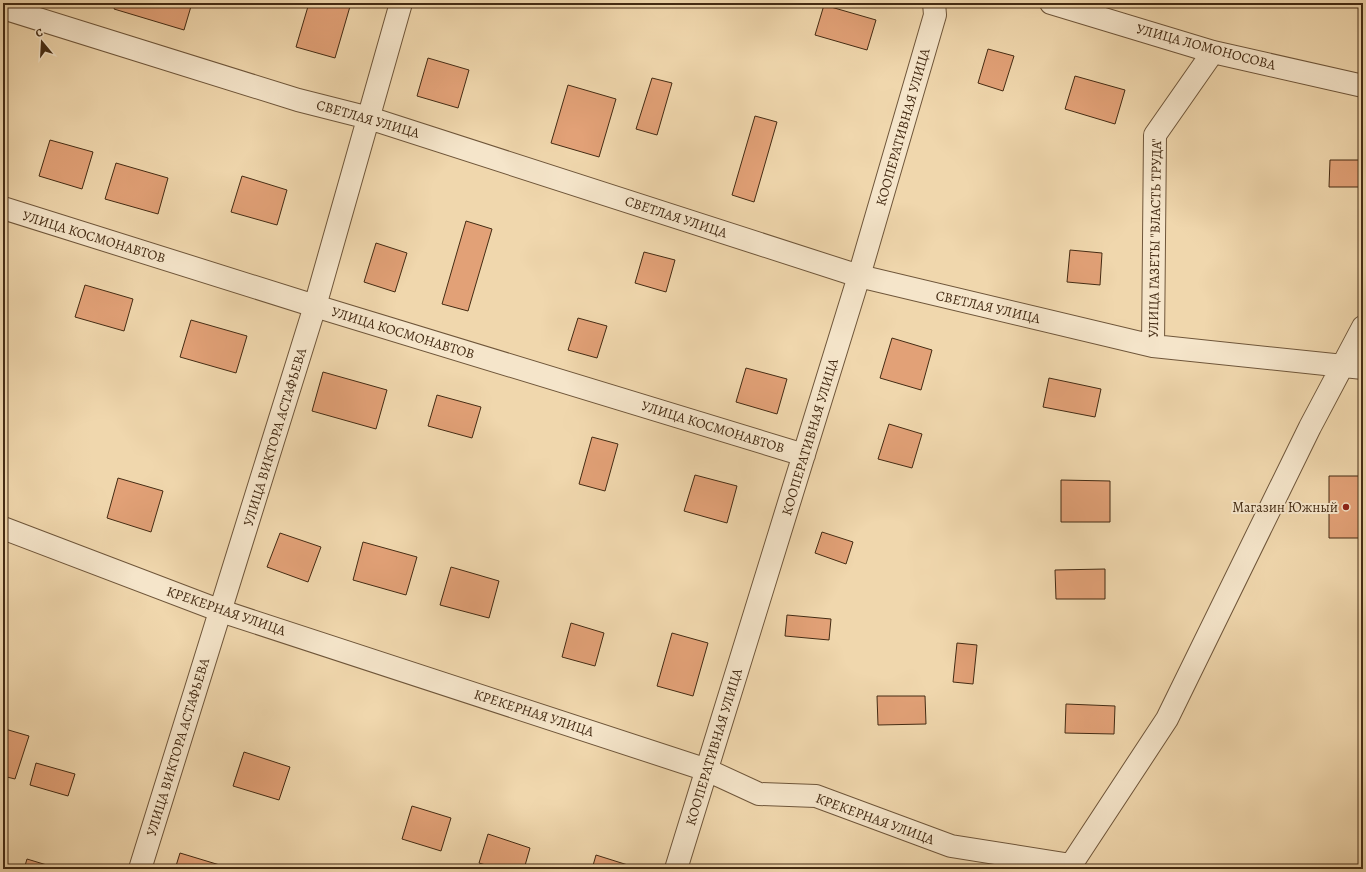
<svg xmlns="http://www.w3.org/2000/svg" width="1366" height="872" font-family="Alegreya,serif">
  <rect width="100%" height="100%" fill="#f0d7ad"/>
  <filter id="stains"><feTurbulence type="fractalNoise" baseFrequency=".005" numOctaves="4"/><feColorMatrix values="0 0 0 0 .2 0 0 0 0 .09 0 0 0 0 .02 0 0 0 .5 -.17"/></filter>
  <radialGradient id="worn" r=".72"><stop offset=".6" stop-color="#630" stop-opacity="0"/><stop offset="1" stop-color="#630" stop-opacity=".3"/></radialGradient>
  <path fill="#e2a177" stroke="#442b13" d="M116,3H192L184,30L114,9Z
    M309,3H351L335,58L296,47Z
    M824,5L876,20L867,50L815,35Z
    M988,49L1014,56L1003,91L978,83Z
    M428,58L469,70L458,108L417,96Z
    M1075,76L1125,90L1115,124L1065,109Z
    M652,78L672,83L657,135L636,129Z
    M568,85L616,99L599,157L551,143Z
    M755,116L777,122L754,202L732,195Z
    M50,140L93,152L82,189L39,176Z
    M1330,160H1363V187H1329Z
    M116,163L168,178L158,214L105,199Z
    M242,176L287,190L277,225L231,212Z
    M466,221L492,229L468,311L442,304Z
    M376,243L407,253L395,292L364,282Z
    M1070,250L1102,253L1100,285L1067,282Z
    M644,252L675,260L666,292L635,283Z
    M85,285L133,299L124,331L75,317Z
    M578,318L607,326L597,358L568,350Z
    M191,320L247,336L236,373L180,357Z
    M892,338L932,350L921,390L880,378Z
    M746,368L787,379L777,414L736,402Z
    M323,372L387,390L376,429L312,411Z
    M1049,378L1101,389L1095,417L1043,407Z
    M437,395L481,407L472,438L428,426Z
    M889,424L922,434L912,468L878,459Z
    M592,437L618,444L605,491L579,484Z
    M695,475L737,486L727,523L684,511Z
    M1329,476H1363V538H1329Z
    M118,478L163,491L151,532L107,518Z
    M1061,480L1110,481V522H1061Z
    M822,532L853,542L846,564L815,553Z
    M280,533L321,547L308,582L267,567Z
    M363,542L417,557L406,595L353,580Z
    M451,567L499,581L489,618L440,605Z
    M1105,569V599H1056L1055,570Z
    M787,615L831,619L829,640L785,636Z
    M571,623L604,633L595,666L562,657Z
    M672,633L708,643L693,696L657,686Z
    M957,643L977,645L973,684L953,682Z
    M877,696H925L926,724L878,725Z
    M1066,704L1115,706L1114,734L1065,733Z
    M5,729L29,736L15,779L3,776V736Z
    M244,752L290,767L279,800L233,786Z
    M36,763L75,774L68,796L30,785Z
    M412,806L451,818L441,851L402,839Z
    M488,834L530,848L524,869H499L479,863Z
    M180,853L223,866L222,869H175Z
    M596,855L631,866L630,869H592Z
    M27,859L60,869H24Z"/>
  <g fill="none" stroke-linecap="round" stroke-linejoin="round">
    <g stroke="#6f563a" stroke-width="24">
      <path id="minor" d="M1051,3L1213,52L1363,86
        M3,8L298,100L369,118L859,276L1153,346L1363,368
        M3,208L315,306L804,455
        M1153,346L1155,135L1213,52
        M3,528L221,611L707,770L759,794L816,796L951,846L1071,865L1167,719L1310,427L1363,327
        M140,869L315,306L401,3
        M676,869L859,276L935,15L934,3"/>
    </g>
    <use href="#minor" stroke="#f5e5ca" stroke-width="22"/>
  </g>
  <circle fill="#8f2418" stroke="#f5e5ca" stroke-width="1.5" cx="1346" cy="507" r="4"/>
  <g text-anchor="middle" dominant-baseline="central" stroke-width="4" stroke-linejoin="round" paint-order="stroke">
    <g font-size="14" fill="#442b13" stroke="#f5e5ca">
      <text transform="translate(1206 47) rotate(15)">УЛИЦА ЛОМОНОСОВА</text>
      <text transform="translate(368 119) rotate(16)">СВЕТЛАЯ УЛИЦА</text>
      <text transform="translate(903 127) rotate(-74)">КООПЕРАТИВНАЯ УЛИЦА</text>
      <text transform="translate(676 217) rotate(18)">СВЕТЛАЯ УЛИЦА</text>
      <text transform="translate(94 237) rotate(17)">УЛИЦА КОСМОНАВТОВ</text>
      <text transform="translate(1155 238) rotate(-89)">УЛИЦА ГАЗЕТЫ "ВЛАСТЬ ТРУДА"</text>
      <text transform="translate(988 307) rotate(13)">СВЕТЛАЯ УЛИЦА</text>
      <text transform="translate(403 333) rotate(17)">УЛИЦА КОСМОНАВТОВ</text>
      <text transform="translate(713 427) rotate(17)">УЛИЦА КОСМОНАВТОВ</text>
      <text transform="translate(275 437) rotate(-73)">УЛИЦА ВИКТОРА АСТАФЬЕВА</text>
      <text transform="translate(810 437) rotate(-73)">КООПЕРАТИВНАЯ УЛИЦА</text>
      <text transform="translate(226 611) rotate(19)">КРЕКЕРНАЯ УЛИЦА</text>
      <text transform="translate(534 713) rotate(18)">КРЕКЕРНАЯ УЛИЦА</text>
      <text transform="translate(178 747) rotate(-73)">УЛИЦА ВИКТОРА АСТАФЬЕВА</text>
      <text transform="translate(714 747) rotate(-73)">КООПЕРАТИВНАЯ УЛИЦА</text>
      <text transform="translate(875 819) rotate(20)">КРЕКЕРНАЯ УЛИЦА</text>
    </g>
    <g font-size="14" fill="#442b13" stroke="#f5e5ca" text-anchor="end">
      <text x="1338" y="507">Магазин Южный</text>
    </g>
  </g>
  <rect width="1366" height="872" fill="none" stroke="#f0d7ad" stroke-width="16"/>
  <rect x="4" y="4" width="1358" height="864" fill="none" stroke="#442b13" stroke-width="2"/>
  <rect x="8" y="8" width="1350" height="856" fill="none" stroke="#442b13"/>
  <g transform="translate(42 42) rotate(342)" stroke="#f5e5ca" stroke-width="3" paint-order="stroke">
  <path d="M0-3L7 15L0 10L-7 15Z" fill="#442b13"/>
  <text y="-6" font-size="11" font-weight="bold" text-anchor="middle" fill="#442b13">С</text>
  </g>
  <rect width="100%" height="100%" filter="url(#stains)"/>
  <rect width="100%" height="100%" fill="url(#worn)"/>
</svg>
